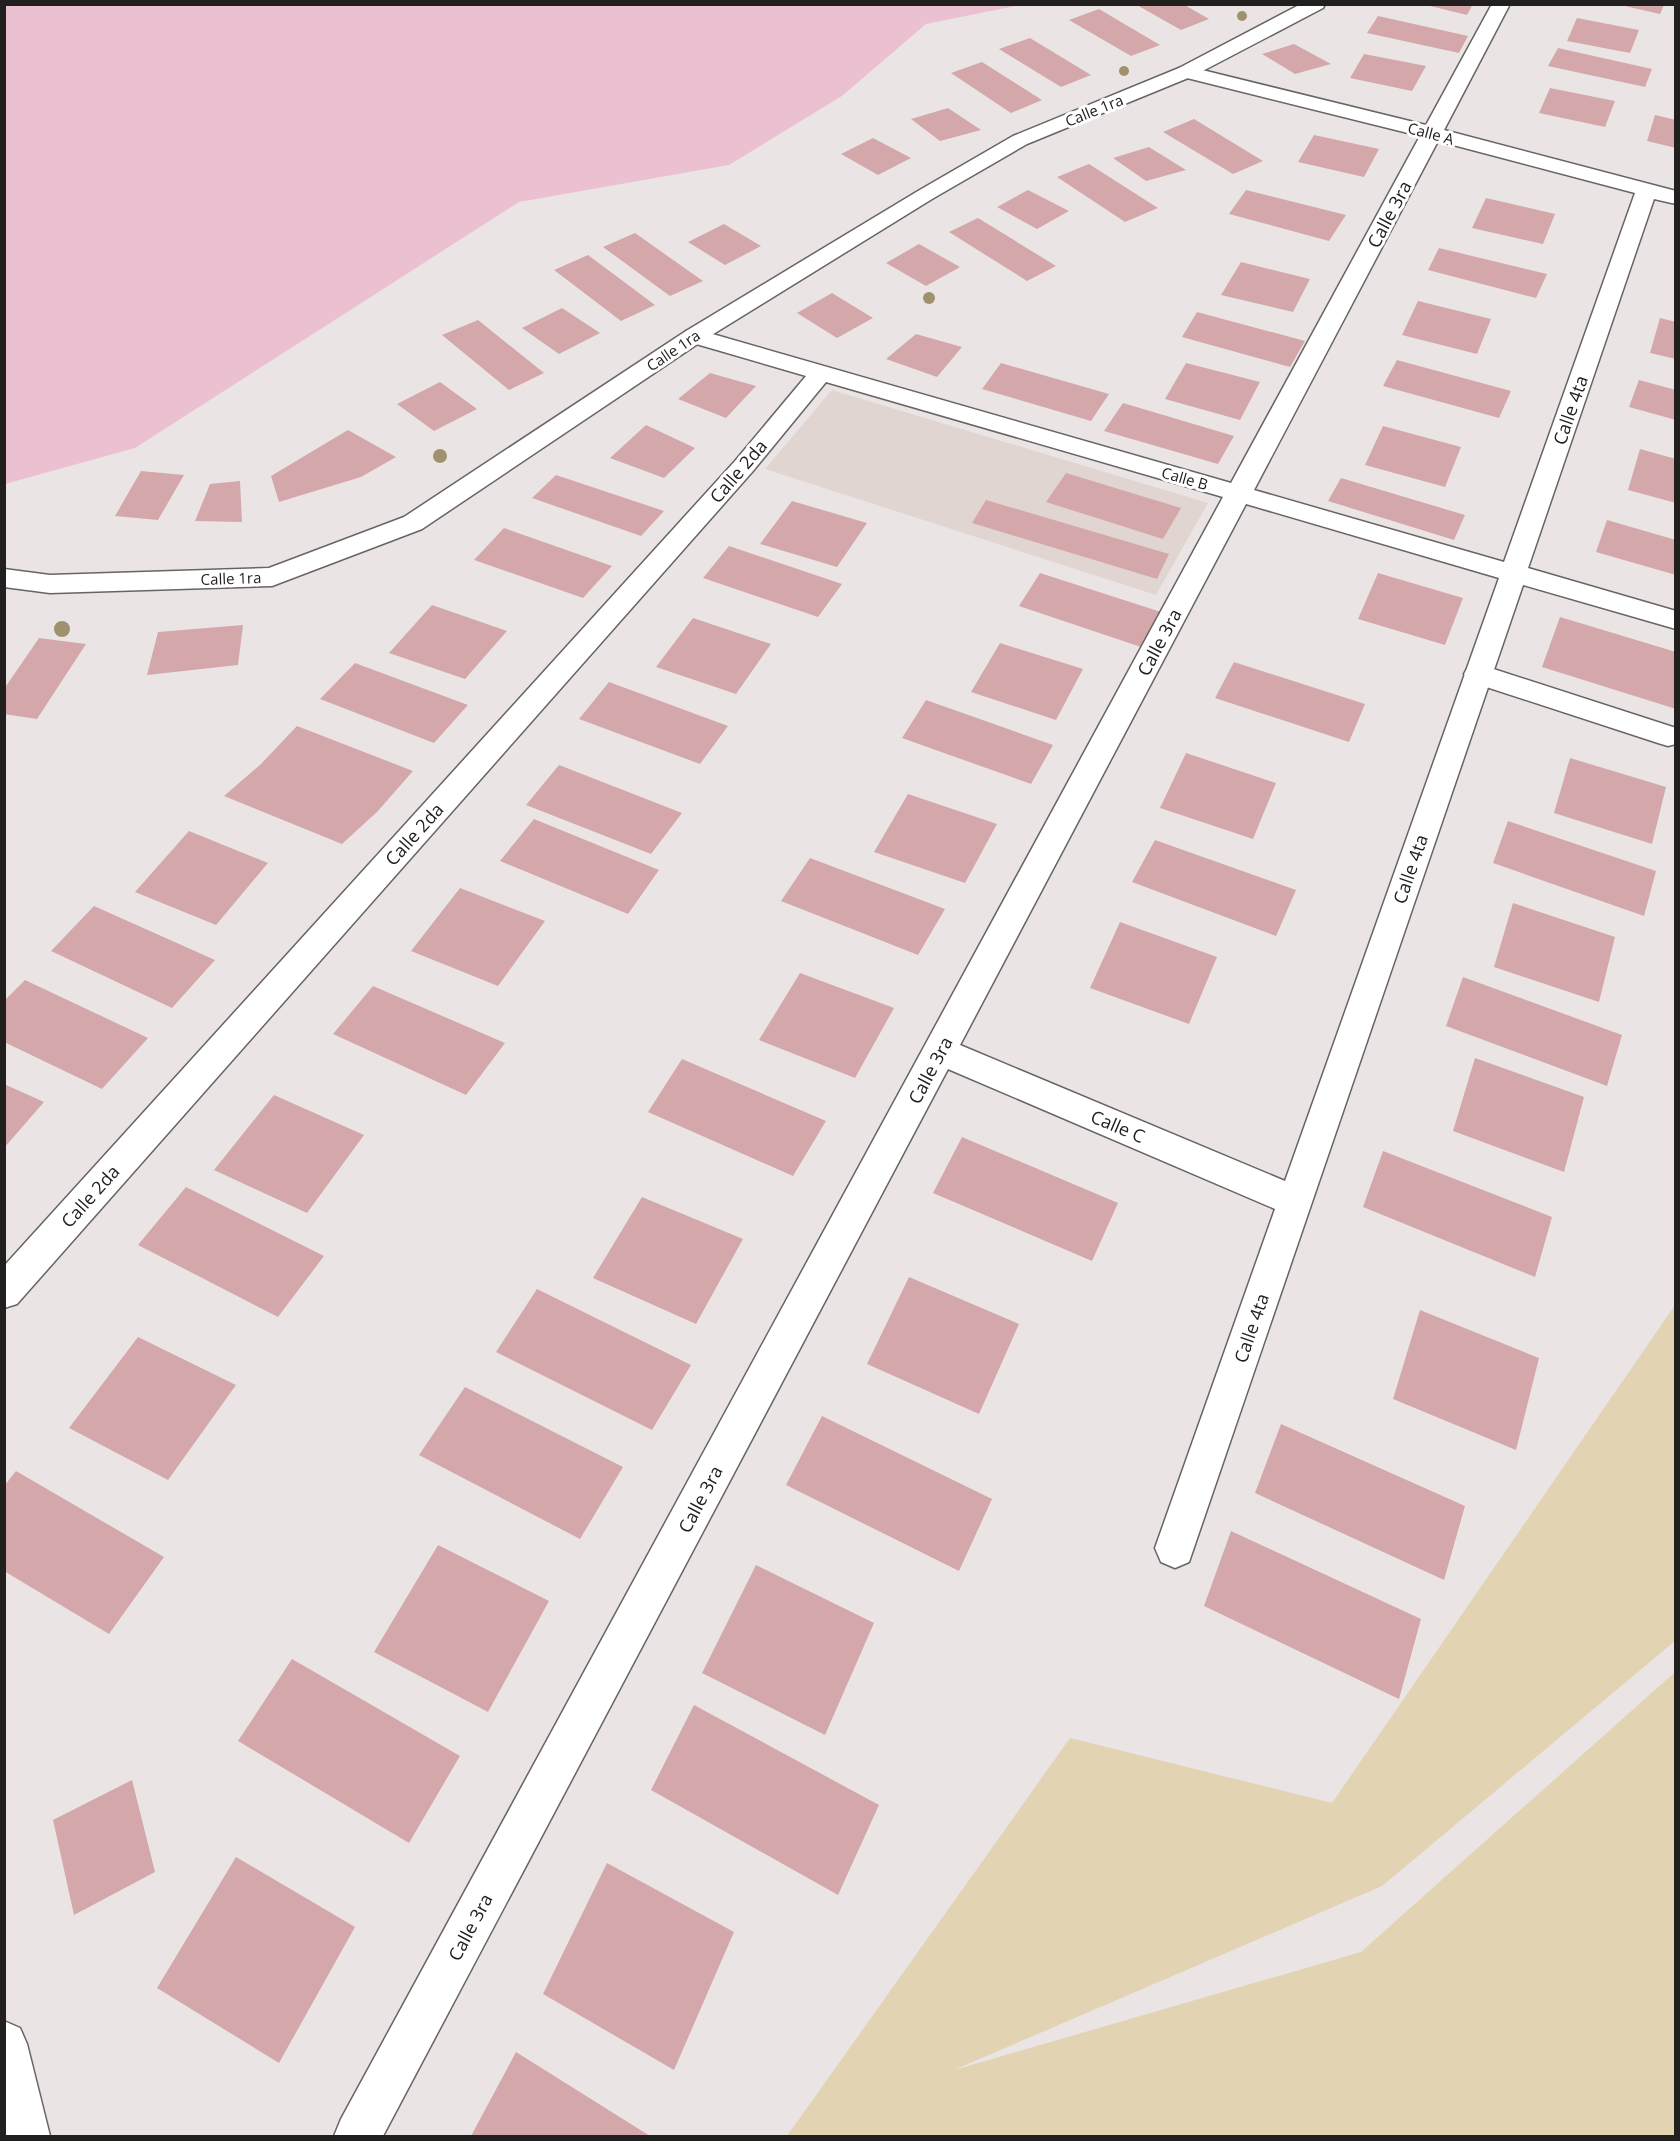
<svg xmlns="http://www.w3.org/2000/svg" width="1680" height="2141" font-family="'Open Sans',sans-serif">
  <rect width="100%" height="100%" fill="#eae5e4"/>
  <path fill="#e1d5d1" d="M832,390L1208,503L1156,595L765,469Z"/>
  <path fill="#e2d3b3" d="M1675,1305V1641L1382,1886L954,2070L1361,1952L1675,1672V2136H787L1070,1738L1332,1803Z"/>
  <path fill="#ebc1d2" d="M5,4H1020V5L926,24L842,96L729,165L519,202L135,448L5,484Z"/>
  <path fill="#d4a8aa" d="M1135,4H1183L1209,19L1181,30Z
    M1422,4H1473L1467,15Z
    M1620,5H1664L1660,14Z
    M1099,9L1160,45L1131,56L1069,20Z
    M1378,16L1468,36L1459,53L1367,33Z
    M1577,18L1639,30L1630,53L1567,41Z
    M1030,38L1091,75L1061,87L999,49Z
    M1294,44L1331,64L1295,74L1262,54Z
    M1558,48L1652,69L1645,87L1548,66Z
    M1364,54L1426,66L1412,91L1350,78Z
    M982,62L1042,100L1011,113L951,73Z
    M1550,88L1615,101L1605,127L1539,113Z
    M948,108L981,130L940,141L911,119Z
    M1655,115L1676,120V148L1647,141Z
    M1194,119L1263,161L1233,174L1163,132Z
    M1314,135L1379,149L1364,177L1298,162Z
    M873,138L911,158L878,175L841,154Z
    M1149,147L1186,170L1146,181L1113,158Z
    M1089,164L1158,208L1125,222L1057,177Z
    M1028,190L1069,211L1037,229L997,207Z
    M1246,190L1346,215L1329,241L1229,214Z
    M1486,198L1555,214L1543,244L1472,228Z
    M978,218L1056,266L1027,281L949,232Z
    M724,224L761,246L725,265L688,242Z
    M635,233L703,281L670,296L603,247Z
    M919,244L960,267L926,286L886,263Z
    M1439,248L1547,274L1536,298L1428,270Z
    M588,255L655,305L621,321L554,270Z
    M1241,262L1310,279L1293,312L1221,295Z
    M832,293L873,318L837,338L797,313Z
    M1418,301L1491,319L1477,354L1402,335Z
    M562,308L600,333L559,354L522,328Z
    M1197,312L1305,341L1290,367L1182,337Z
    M1660,318L1676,322V359L1650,353Z
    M478,320L544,373L509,390L442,335Z
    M916,334L962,347L937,377L886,359Z
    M1397,360L1511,391L1499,418L1383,386Z
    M1001,363L1109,394L1091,421L982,389Z
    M1186,363L1260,382L1240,420L1165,399Z
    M710,373L756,386L726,418L678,399Z
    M1639,380L1676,390V420L1629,407Z
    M440,382L477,409L434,431L397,404Z
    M1123,403L1234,436L1218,464L1104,431Z
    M646,425L695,448L664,478L610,458Z
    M1383,426L1461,447L1445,487L1365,465Z
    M348,430L396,457L361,477L279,502L271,476Z
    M1640,449L1676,459V503L1628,490Z
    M141,471L184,475L158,520L115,516Z
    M1066,473L1181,508L1163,539L1046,502Z
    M556,475L664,511L641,536L532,498Z
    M1341,478L1465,515L1454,540L1328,501Z
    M240,481L242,522L195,521L210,484Z
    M986,500L1169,554L1157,579L972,523Z
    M792,501L867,523L837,567L760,544Z
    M1607,520L1676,540V575L1596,552Z
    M504,528L612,566L583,598L474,560Z
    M729,546L842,584L818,617L703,578Z
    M1040,573L1161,612L1141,647L1019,606Z
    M1378,573L1463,598L1445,645L1358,619Z
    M432,605L507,631L465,679L389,653Z
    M1560,617L1676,652V709L1542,667Z
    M693,618L771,644L736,694L656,667Z
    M243,625L238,665L147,675L158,632Z
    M39,638L86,644L37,719L4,714V689Z
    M1000,643L1083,669L1056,720L971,692Z
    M1234,662L1365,704L1349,742L1215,698Z
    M355,663L468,705L434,743L320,699Z
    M609,682L728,726L700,764L579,719Z
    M926,700L1053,745L1031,784L902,738Z
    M297,726L413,771L377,812L342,844L224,796L261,764Z
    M1186,753L1276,783L1253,839L1160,808Z
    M1570,758L1666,787L1652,844L1554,813Z
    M559,765L682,813L651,854L526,805Z
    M908,794L997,824L965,883L874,852Z
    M534,819L659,870L628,914L500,861Z
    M1508,821L1656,871L1644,916L1493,863Z
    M189,831L268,863L216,925L135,892Z
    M1155,840L1296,890L1276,936L1132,882Z
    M810,858L945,909L918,955L781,901Z
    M460,888L545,921L498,986L411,951Z
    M1513,903L1615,937L1599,1002L1494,967Z
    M94,906L215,960L172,1008L51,951Z
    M1120,922L1217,957L1189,1024L1090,988Z
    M800,973L894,1008L855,1078L759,1040Z
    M1463,977L1622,1035L1607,1086L1446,1026Z
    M25,980L148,1038L102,1089L4,1042V1001Z
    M373,986L505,1043L466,1095L333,1034Z
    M1475,1058L1584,1097L1564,1172L1453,1131Z
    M682,1059L826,1121L793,1176L648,1112Z
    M4,1084L44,1102L4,1148Z
    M274,1095L364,1135L307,1213L214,1170Z
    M962,1137L1118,1203L1092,1261L933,1193Z
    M1383,1151L1552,1217L1535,1277L1363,1207Z
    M186,1187L324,1256L278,1317L138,1245Z
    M642,1197L743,1239L696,1324L593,1278Z
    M909,1277L1019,1324L979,1414L867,1364Z
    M537,1289L691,1365L652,1430L496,1352Z
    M1420,1310L1539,1358L1516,1450L1393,1399Z
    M138,1337L236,1385L168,1480L69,1428Z
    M465,1387L623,1467L580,1539L419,1455Z
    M822,1416L992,1499L959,1571L786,1485Z
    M1281,1424L1465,1506L1444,1580L1255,1493Z
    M16,1471L164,1557L109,1634L4,1571V1486Z
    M1231,1531L1421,1619L1399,1699L1204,1606Z
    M438,1545L549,1601L488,1712L374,1652Z
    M756,1565L874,1623L825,1735L702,1673Z
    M292,1659L460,1756L409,1843L238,1741Z
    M694,1705L879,1805L838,1895L651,1790Z
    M132,1780L155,1872L74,1915L53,1820Z
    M236,1857L355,1927L279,2063L157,1988Z
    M607,1863L734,1932L674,2070L543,1994Z
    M516,2052L650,2136H471Z"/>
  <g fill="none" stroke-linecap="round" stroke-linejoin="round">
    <g stroke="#686463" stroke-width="3">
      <path id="service" d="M1478,664L1676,728V744L1668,746L1658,743L1468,681L1464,674L1468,667Z"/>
    </g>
    <g stroke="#686463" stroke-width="3">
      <path id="minor" d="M1492,4H1510L1444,130L1676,191V204L1654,199L1528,568L1676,611V629L1523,585L1189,1562L1175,1568L1161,1562L1155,1548L1275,1209L948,1069L383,2136H334L341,2119L1223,497L826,382L753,471L17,1304L4,1308V1266L735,461L806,376L686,341L683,336L686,331L694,329L702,331L1231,483L1420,136L1179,76L1176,72L1179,68L1186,66L1426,125ZM1438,141L1635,193L1504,562L1254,490ZM1246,504L1499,578L1285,1181L960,1045Z
        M4,2021L20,2028L27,2044L50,2136H4Z"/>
    </g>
    <g stroke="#686463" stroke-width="3">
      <path id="tertiary" d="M1301,4H1325L1323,8L1193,76L1027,144L932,199L702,341L422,529L272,586L50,593L4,587V569L50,575L269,568L404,517L686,331L918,191L1013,136L1179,68Z"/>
    </g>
    <use href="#service" fill="#fff" fill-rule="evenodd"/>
    <use href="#minor" fill="#fff" fill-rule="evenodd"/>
    <use href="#tertiary" fill="#fff" fill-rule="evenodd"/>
  </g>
  <g fill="#a0916e">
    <circle cx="1242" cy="16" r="5"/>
    <circle cx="1124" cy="71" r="5"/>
    <circle cx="929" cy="298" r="6"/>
    <circle cx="440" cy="456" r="7"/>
    <circle cx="62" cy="629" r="8"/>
  </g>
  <g text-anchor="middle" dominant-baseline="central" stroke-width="6" stroke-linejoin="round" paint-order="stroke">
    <g font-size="15" fill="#21201f" stroke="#fff">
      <text transform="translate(1094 110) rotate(-22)">Calle 1ra</text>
      <text transform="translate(1431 133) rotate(15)">Calle A</text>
      <text transform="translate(673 350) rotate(-34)">Calle 1ra</text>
      <text transform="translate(1185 478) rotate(16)">Calle B</text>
      <text transform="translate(231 578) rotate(-2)">Calle 1ra</text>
    </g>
    <g font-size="18" fill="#21201f" stroke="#fff">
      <text transform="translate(1389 214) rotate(-62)">Calle 3ra</text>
      <text transform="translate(1570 410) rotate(-71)">Calle 4ta</text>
      <text transform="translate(738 471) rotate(-49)">Calle 2da</text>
      <text transform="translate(1159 642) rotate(-62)">Calle 3ra</text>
      <text transform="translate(414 834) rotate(-48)">Calle 2da</text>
      <text transform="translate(1410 869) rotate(-71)">Calle 4ta</text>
      <text transform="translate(930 1070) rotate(-62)">Calle 3ra</text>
      <text transform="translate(1118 1126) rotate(23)">Calle C</text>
      <text transform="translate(90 1196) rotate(-48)">Calle 2da</text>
      <text transform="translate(1251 1328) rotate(-71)">Calle 4ta</text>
      <text transform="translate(700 1499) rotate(-62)">Calle 3ra</text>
      <text transform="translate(470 1927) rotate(-62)">Calle 3ra</text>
    </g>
  </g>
  <rect width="1680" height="2141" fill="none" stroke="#21201f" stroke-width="12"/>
</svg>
